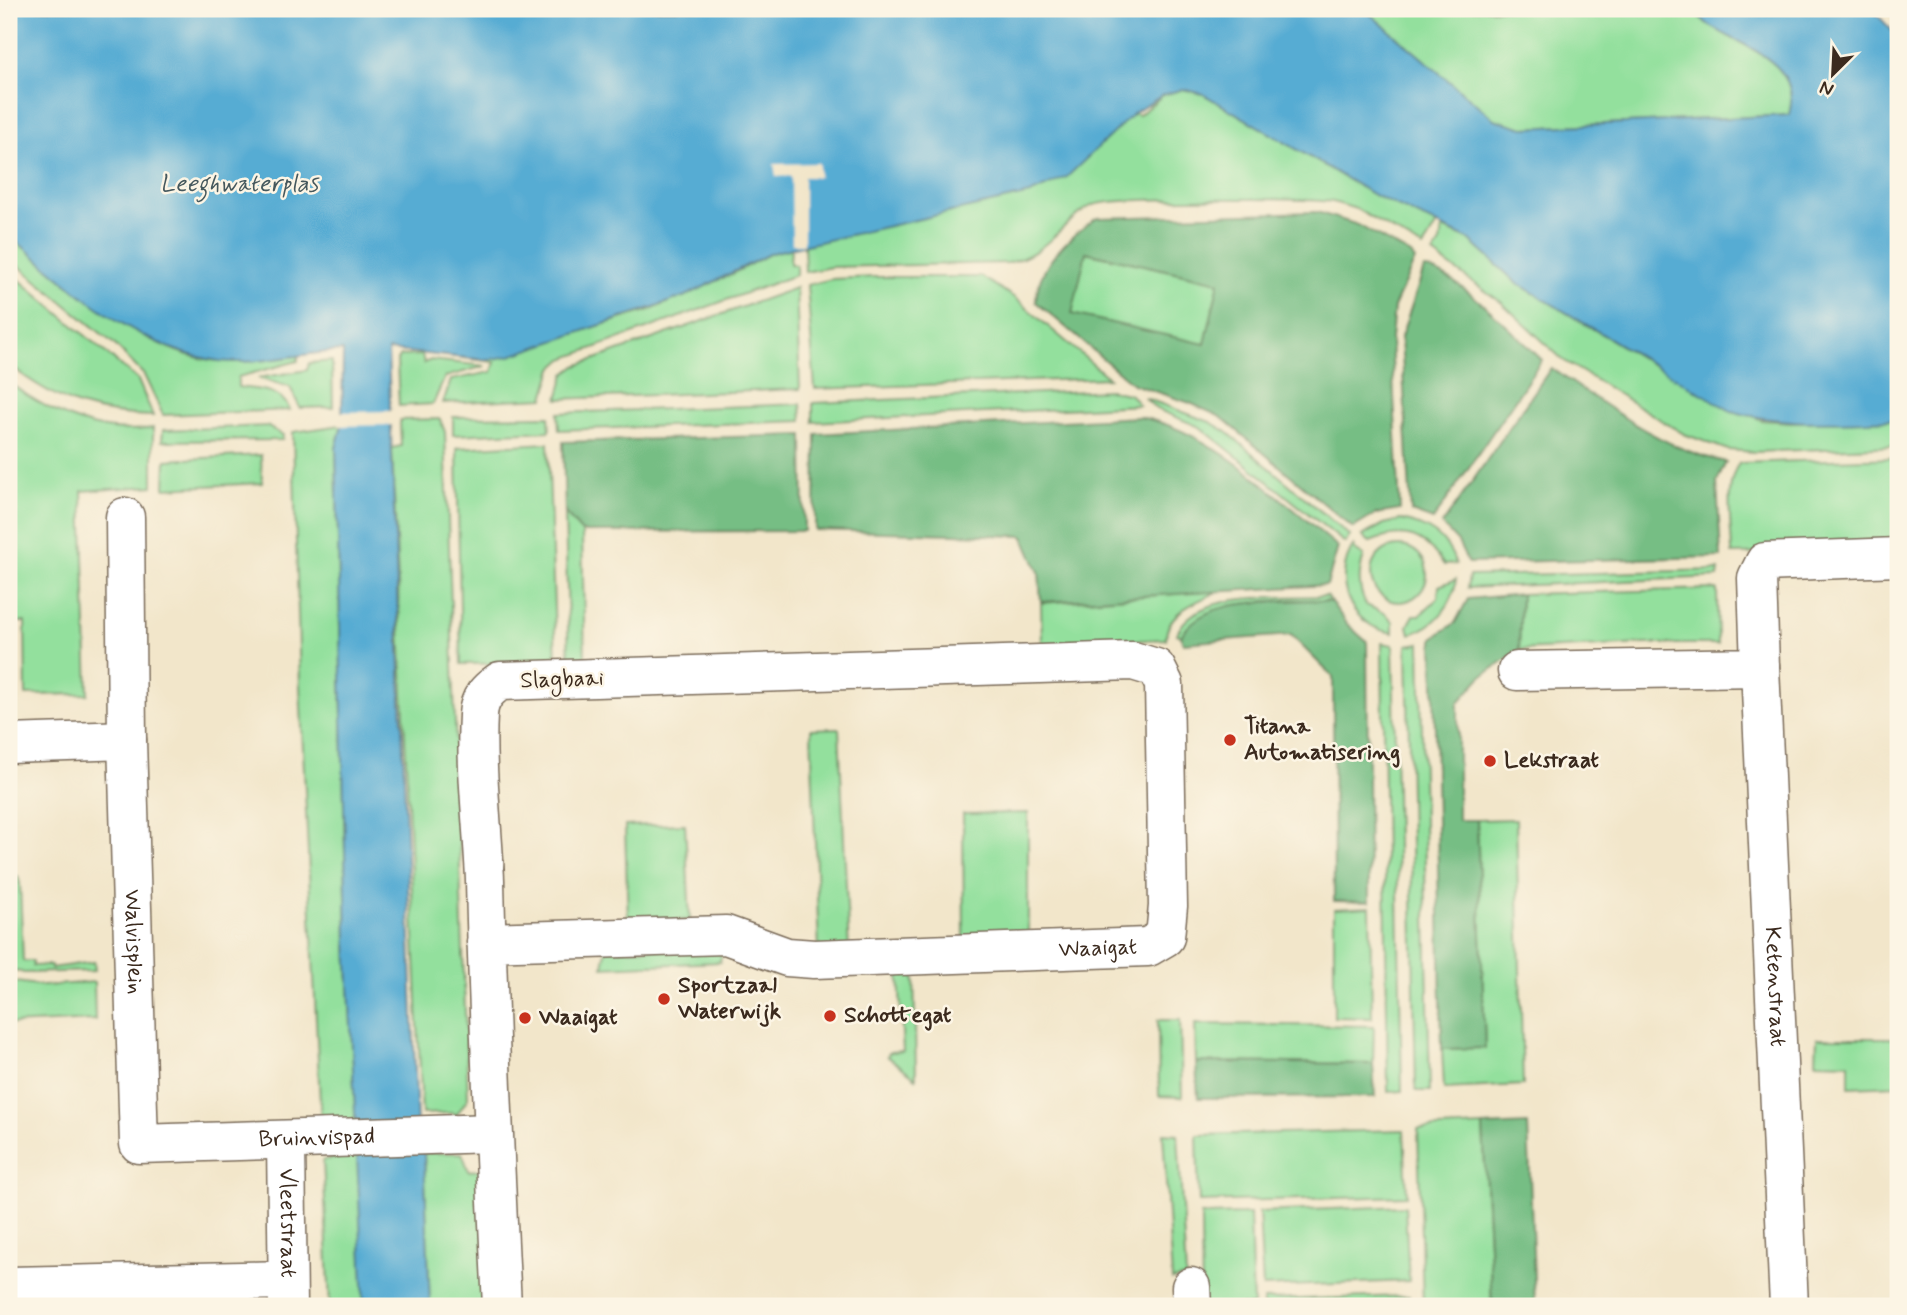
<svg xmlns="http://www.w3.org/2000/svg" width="1907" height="1315" font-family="Mynerve,sans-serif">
  <rect width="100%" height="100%" fill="#fcf5e5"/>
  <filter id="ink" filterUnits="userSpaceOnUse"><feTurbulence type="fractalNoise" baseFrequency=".0143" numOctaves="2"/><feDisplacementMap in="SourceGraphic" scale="14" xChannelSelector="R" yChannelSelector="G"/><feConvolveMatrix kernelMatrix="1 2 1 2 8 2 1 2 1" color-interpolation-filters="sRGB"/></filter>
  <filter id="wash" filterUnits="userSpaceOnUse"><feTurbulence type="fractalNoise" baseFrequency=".00686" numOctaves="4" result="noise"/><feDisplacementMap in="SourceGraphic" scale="28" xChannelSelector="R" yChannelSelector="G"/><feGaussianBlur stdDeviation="1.57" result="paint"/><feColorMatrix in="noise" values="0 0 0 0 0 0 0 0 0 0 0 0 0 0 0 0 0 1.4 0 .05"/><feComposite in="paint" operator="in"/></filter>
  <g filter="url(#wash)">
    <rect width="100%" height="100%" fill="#f2e6ca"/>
    <path fill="#93e09d" stroke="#67855e" stroke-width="2" d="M1364,9H1692C1698,15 1705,23 1712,27C1747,49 1803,63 1789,115L1524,128L1494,120Z
      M1183,89L1203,94L1376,196L1437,224L1423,248L1356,209L1333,202C1304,198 1108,196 1091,206C1058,225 1048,254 1007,263L831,267L805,272L804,244L838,236L1104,141L1134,113L1139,115L1163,95Z
      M1442,228L1468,239L1517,283L1651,364L1761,420L1791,422L1898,420V446L1755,452L1728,450L1684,434L1563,360L1501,302L1433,254L1440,243Z
      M9,235C62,279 151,360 223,361C248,362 274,357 298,355V361L238,377V387C260,390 280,388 290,410L163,415L144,375L114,344L9,258Z
      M791,248L790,264L796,265V275L563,359L553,368L544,398L443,403L451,380L492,372L495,362L430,354L487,360L653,309L732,274L771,253Z
      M1085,252L1219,282L1205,345L1071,314Z
      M9,271L138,380L153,416C90,414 59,403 9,365Z
      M875,277H982L1015,298L1109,378L815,389L807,285L832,279Z
      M796,288L800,389L558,399L565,374L576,366Z
      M422,355L424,363L431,360L485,366L445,377L433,404L399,406L397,360L400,356Z
      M332,361L333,407L300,408L290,387L258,378L307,370L309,363Z
      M9,383C53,414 98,437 153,428V486L82,491L88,694L26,695L25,622H9Z
      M1111,390L1131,395L1139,405L813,422V403Z
      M1145,398L1210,422L1227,432L1350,536L1345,543L1200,427L1156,409Z
      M801,404L802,421L559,430L558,413Z
      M549,416L550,431L453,435V417Z
      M440,419L445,432L468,1098L455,1117L454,1113L422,1114L392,448L401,446L400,420Z
      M342,425L336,448L347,942L356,1125L321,1124L300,686L293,432Z
      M267,426L283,435L282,440L162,441L163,430Z
      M548,443L556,663L461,664L457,448Z
      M261,455L262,483L165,488L166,460Z
      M1898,458V552L1732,554C1732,526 1723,487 1739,463Z
      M565,513L582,532L585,662L569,663Z
      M1401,520C1428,525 1447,537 1456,564L1444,565C1424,535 1404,528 1370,542L1362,536L1384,524Z
      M1354,545L1355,550L1364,556C1358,574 1358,588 1366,605L1386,614L1393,622V633C1349,626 1331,580 1354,545Z
      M1371 574a28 28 0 1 1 56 0a28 28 0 1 1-56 0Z
      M1719,570L1718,577L1467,588L1469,576Z
      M1456,579C1454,605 1435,627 1410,634L1408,626L1414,615H1420L1438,598L1439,586Z
      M1717,589L1718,644H1645L1519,650L1521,594Z
      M1219,591C1197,602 1166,611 1166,639L1042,645L1041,603Z
      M1327,596L1331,602C1291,597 1203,598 1181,636L1177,634C1194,589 1286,598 1327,596Z
      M1382,643L1393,645L1402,1091L1388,1092Z
      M1420,643L1430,1091H1416L1407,645Z
      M839,728L849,953L819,952L811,729Z
      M1028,813V943L964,944L963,814Z
      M1516,819L1523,1085L1444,1089L1442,1049L1485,1048L1477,820Z
      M685,824L690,920L628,922L625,826Z
      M9,876H18L20,884L23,961H33V966L51,965V968L94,962L95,971L24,973L9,969Z
      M1370,907L1372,1018L1334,1017V909Z
      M723,946L720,962L603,967L606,950Z
      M914,969L916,1078L887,1056L890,1052L903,1051L899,976L902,970Z
      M9,981L44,986L94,982L95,1020L9,1024Z
      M1158,1020H1180L1182,1097L1159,1096Z
      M1195,1024L1374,1026L1373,1064L1196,1062Z
      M1817,1038H1898V1085L1849,1087V1063L1816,1062Z
      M1483,1126L1492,1306H1423L1418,1129Z
      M1404,1130L1407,1196L1199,1202L1197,1135Z
      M1163,1133L1178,1134L1186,1277L1172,1280Z
      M424,1153H462L469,1171L486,1169L491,1306H430Z
      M358,1154L364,1306H330L323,1160Z
      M1405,1206L1409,1281L1263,1287L1259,1212Z
      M1250,1214L1253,1306H1202L1201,1215Z
      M1409,1296V1306H1263V1300Z"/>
    <path fill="#76be84" stroke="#587451" stroke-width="2" fill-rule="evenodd" d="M1317,212L1358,225L1411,255L1415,260L1394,307L1391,339L1400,510L1376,514L1353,528L1221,417L1190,403L1133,384L1036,302C1037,266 1068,237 1097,218ZM1086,252L1219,282L1205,344L1072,314Z
      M1424,269C1453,269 1520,339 1542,360L1433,520L1411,512L1401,337Z
      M1551,368C1606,405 1660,449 1726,462L1717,482L1721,557L1468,563L1458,542L1442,525Z
      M1139,417C1212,430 1282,501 1338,547L1327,585L1041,602L1039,572L1023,536L815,530L816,434Z
      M803,435L804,531L582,532L565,513L563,442Z
      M1521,594L1519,650L1481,677L1458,703V820H1477L1485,1048L1442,1049L1433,638L1455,623L1468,599Z
      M1311,600L1331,602L1348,625L1367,642L1369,902L1334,901L1333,677L1291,635L1183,643L1181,636C1204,596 1271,603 1311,600Z
      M1196,1062L1373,1064L1375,1097L1198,1098Z
      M1528,1124L1535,1306H1492L1483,1126Z"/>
    <path fill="#57acd3" stroke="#496b78" stroke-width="2" d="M9,9H1364L1494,119L1524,128L1789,115C1803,63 1746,48 1712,27C1705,23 1698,15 1692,9H1872L1898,37V420C1842,421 1786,427 1731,411L1517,283L1468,239L1376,196L1203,94L1183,89L1163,95L1134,113L1067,177L1030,194L771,253L686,296L510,356L487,360L388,350L418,1152L424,1153L430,1306H364L347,942L336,448L342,425L343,351C303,352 259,366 219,361C137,350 70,286 9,235Z"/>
    <path fill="#f2e6ca" d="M819,163V177H804V244H792L791,176L776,177L774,164Z
      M393,411L394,425L339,426V412Z"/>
  </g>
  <g filter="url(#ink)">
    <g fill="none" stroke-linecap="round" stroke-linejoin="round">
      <g stroke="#7b6c5a" stroke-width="41">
        <g id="minor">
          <path id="s1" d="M125,517L127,740L139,1144L493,1133"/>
          <path id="s2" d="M1760,667L1789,1306"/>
          <path d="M1517,671L1760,667L1757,578L1765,562L1898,557"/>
          <path d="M9,744L127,740"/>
          <path id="s3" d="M486,942L726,935L787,957L814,959L1148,947L1165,937L1168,906L1164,684L1156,668L1133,661L500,681C487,690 479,698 478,715C475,765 483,828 485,880C488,1022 495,1164 502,1306"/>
          <path id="s4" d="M286,1141L288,1306"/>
          <path d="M9,1286L287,1280"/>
          <path d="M1191,1287L1192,1306"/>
        </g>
      </g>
      <use href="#minor" stroke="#fff" stroke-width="38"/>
    </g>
  </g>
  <g fill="#c8321e" stroke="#fcf5e5" stroke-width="2.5">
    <circle cx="1230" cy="740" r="7"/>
    <circle cx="1490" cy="761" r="7"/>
    <circle cx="664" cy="999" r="7"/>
    <circle cx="830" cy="1016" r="7"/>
    <circle cx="525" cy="1018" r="7"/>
  </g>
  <g text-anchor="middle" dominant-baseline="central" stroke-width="5" stroke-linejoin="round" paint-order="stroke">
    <g font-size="23" fill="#3b2a1e" stroke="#fcf5e5">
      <text transform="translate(562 680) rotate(-2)">Slagbaai</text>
      <text stroke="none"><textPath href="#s1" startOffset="425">Walvisplein</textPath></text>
      <text stroke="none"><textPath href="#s3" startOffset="616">Waaigat</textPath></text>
      <text stroke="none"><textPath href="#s2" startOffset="320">Ketenstraat</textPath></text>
      <text stroke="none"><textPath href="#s1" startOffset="805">Bruinvispad</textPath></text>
      <text stroke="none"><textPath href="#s4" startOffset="82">Vleetstraat</textPath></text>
    </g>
    <g font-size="23" font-weight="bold" fill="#3b2a1e" stroke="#fcf5e5" text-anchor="start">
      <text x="1244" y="727">Titana<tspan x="1244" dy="26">Automatisering</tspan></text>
      <text x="1504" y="761">Lekstraat</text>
      <text x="678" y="986">Sportzaal<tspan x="678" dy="26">Waterwijk</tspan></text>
      <text x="844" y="1016">Schottegat</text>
      <text x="539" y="1018">Waaigat</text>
    </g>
    <g font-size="24" font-style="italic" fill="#45585d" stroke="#fcf5e5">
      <text x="239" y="184">Leeghwaterplas</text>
    </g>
  </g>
  <rect width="1907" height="1315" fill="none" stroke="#fcf5e5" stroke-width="35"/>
  <g transform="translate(1833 74) rotate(204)" stroke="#fcf5e5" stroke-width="5" paint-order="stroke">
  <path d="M0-5L12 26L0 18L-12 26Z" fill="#3b2a1e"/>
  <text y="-10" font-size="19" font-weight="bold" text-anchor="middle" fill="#3b2a1e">N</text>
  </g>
</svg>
